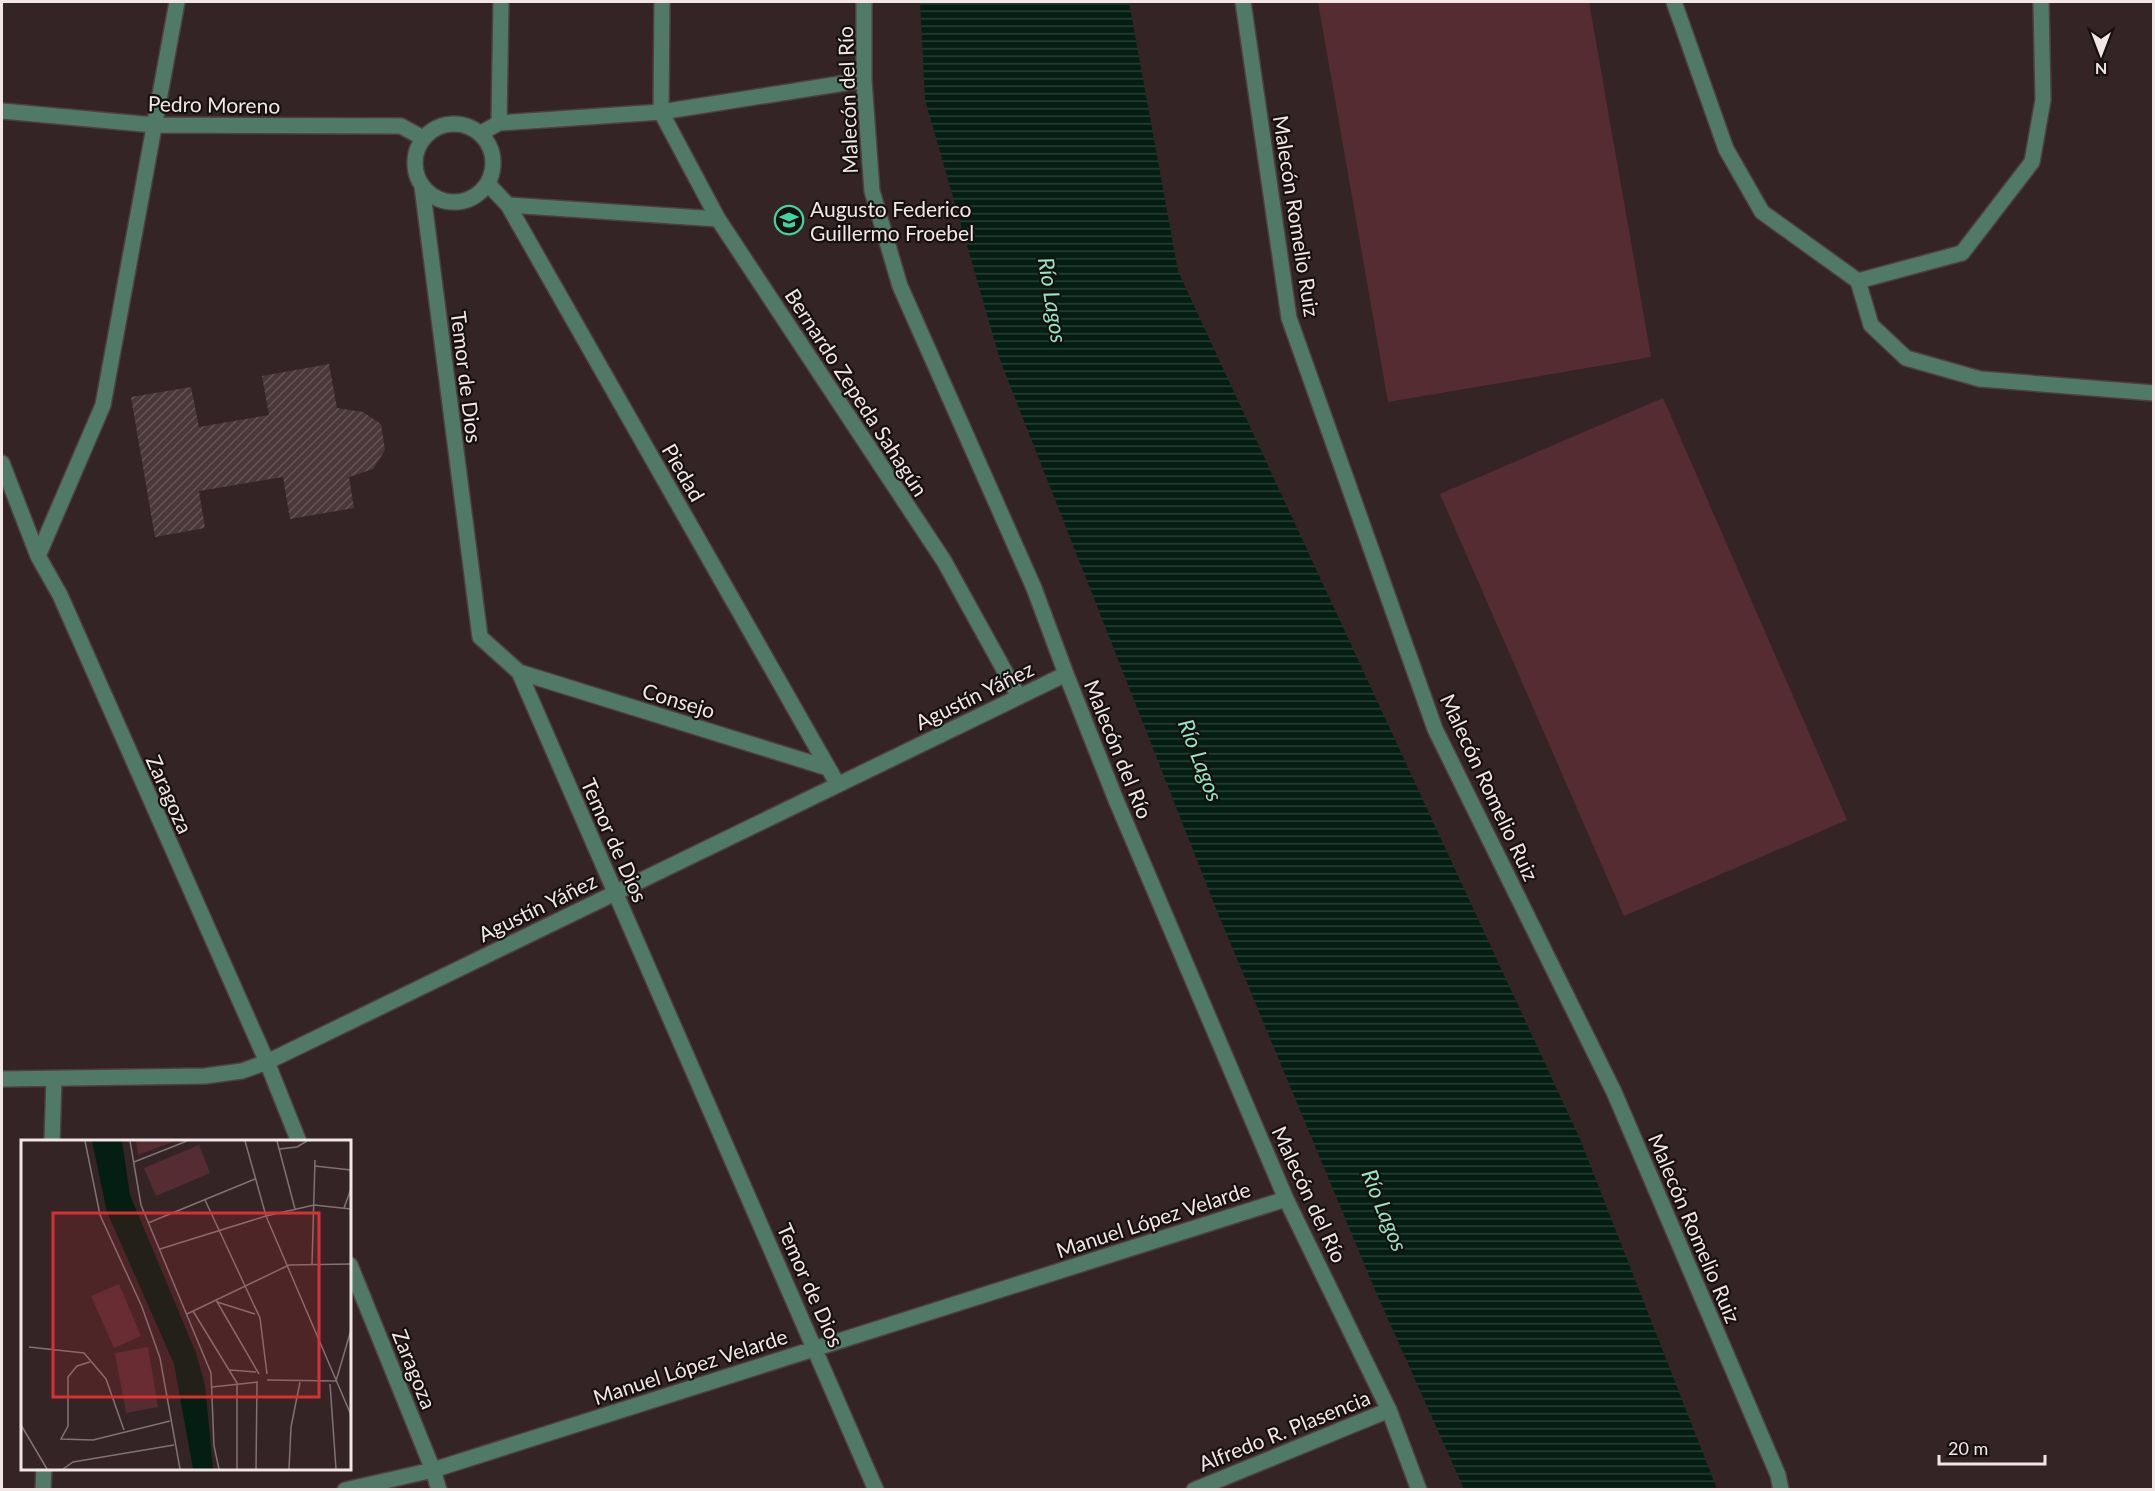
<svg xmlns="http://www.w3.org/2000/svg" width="2155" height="1491" font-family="Lato,sans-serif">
  <defs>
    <pattern id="water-rules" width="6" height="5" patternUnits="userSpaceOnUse" patternTransform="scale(1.5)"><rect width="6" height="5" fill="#041e14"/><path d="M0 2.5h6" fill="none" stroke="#293f36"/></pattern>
    <pattern id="building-hatch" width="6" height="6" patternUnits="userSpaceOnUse" patternTransform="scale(1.5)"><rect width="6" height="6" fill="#4a383a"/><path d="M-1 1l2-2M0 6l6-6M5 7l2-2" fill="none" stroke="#655556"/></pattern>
  </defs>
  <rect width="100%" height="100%" fill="#352426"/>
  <path fill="#562c33" d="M1318,2H1589L1651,357L1388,402Z
    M1663,398L1847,820L1624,916L1440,494Z"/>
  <path fill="url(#water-rules)" d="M920,2H1129L1178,271L1580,1139L1717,1489H1464L1375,1290L1217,911L1000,360L925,100Z"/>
  <path fill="url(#building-hatch)" d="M329,364L337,408L363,412L381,424L385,450L373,469L349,477L354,508L290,519L283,477L199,491L205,528L155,537L131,397L191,387L199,427L269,415L262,376Z"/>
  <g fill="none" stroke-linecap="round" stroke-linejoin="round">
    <g stroke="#4f3f41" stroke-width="18">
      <path id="minor" d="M662,2L661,112L718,219L944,561L1019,697
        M864,2V80L872,191L900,286L1034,588L1066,674L1116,800L1286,1199L1389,1410L1419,1490
        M1243,2L1289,318L1435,729L1614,1092L1778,1475L1781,1490
        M1674,2L1726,149L1762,212L1858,281L1871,325L1906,358L1980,379L2154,393
        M2,111L154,125L401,126L423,138
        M499,123L501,2
        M415 163a39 39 0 1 1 78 0a39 39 0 1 1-78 0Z
        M481,133L499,123L661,112L864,80
        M488,184L508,205L838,785
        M422,186L480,637L519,672L876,1490
        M508,205L718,219
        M1858,281L1962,253L2032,162L2043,100L2041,2
        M2,463L38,556L60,595L267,1062L299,1142
        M38,556L103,405L177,2
        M519,672L828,768
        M2,1079L205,1076L242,1071L267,1062L1066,674
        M52,1142L54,1079
        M350,1265L433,1470L439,1490
        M43,1490L44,1468
        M345,1490L433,1470L1286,1199
        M1194,1490L1389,1410"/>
    </g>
    <use href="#minor" stroke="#507a67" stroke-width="15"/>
  </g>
  <defs>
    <g id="school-ring" transform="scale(1.5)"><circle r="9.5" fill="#171011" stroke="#42d4a0" stroke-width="1.5"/><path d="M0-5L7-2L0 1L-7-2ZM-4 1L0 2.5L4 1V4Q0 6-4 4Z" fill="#42d4a0"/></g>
  </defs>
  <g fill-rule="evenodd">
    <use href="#school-ring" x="789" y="220"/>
  </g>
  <g text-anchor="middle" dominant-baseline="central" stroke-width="4.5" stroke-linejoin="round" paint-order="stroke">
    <g font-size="21" fill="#f2e6e7" stroke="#171011">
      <text transform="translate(847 100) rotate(-92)">Malecón del Río</text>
      <text transform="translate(214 104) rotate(1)">Pedro Moreno</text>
      <text transform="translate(1297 216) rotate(81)">Malecón Romelio Ruiz</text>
      <text transform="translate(467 377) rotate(83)">Temor de Dios</text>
      <text transform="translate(857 392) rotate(57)">Bernardo Zepeda Sahagún</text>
      <text transform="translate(684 472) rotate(60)">Piedad</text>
      <text transform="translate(974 695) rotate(-26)">Agustín Yáñez</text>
      <text transform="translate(679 700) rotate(17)">Consejo</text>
      <text transform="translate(1119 749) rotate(68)">Malecón del Río</text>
      <text transform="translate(1490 787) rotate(65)">Malecón Romelio Ruiz</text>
      <text transform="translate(170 794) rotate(66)">Zaragoza</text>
      <text transform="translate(615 840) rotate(66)">Temor de Dios</text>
      <text transform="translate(537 907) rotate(-26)">Agustín Yáñez</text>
      <text transform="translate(1310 1194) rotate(65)">Malecón del Río</text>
      <text transform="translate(1153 1219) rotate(-18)">Manuel López Velarde</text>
      <text transform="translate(1695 1228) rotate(67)">Malecón Romelio Ruiz</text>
      <text transform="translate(811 1285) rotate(66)">Temor de Dios</text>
      <text transform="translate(690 1366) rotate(-18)">Manuel López Velarde</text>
      <text transform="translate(415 1369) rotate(68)">Zaragoza</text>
      <text transform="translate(1284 1430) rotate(-22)">Alfredo R. Plasencia</text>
    </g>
    <g font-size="21" fill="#f2e6e7" stroke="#171011" text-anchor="start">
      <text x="810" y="208">Augusto Federico<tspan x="810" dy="24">Guillermo Froebel</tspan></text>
    </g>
    <g font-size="22" font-style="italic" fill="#95e6c3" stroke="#171011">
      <text transform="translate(1053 300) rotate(81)">Río Lagos</text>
      <text transform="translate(1201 760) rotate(69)">Río Lagos</text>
      <text transform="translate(1385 1210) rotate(68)">Río Lagos</text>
    </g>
  </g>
  <g transform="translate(21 1140)">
    <rect width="330" height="330" fill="#352426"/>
    <path d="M115,1H154L117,15ZM178,5L189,33L135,56L123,28ZM98,144L120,196L93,208L70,156ZM127,207L137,267L105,273L94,213Z" fill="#562c33"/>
    <path d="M71,1H101L109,55L175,213L184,245L192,329H172L153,224L86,72Z" fill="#041e14"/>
    <path fill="none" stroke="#817273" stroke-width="1.5" d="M64,1L79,75L121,167L139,218L159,329M109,1L120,65L190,233L193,306L198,329M224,1L245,76L330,275M256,1L274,69M258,9L276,7L286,1M113,22L166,1M294,26L330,30M184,60L239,178L246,234M323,68L330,49M127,83L234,39M139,109L245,76L293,65L330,69M291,124L294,20M195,160L238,234M196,162L234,174M172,171L216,243V329M166,174L268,125L330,124M8,207L63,213L85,239L103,290M69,222L56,226L47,237V286L40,299L72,300L149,281M209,230L235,232M246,240L315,241L330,190M309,244L315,329M191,247L237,242M0,285L26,329M42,329L52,322L153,305M235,329L236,242M268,329L270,287L279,242"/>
    <path fill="#d73232" fill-opacity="0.15" stroke="#d73232" stroke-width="3" d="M32,73H298V257H32Z"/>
    <rect width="330" height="330" fill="none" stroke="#f2e6e7" stroke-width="3"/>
  </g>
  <rect width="2155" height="1491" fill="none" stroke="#f2e6e7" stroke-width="6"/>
  <g transform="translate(2101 54) rotate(180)" stroke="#171011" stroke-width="4.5" paint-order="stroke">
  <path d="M0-4.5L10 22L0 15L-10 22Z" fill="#f2e6e7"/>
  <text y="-9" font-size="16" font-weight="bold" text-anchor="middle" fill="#f2e6e7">N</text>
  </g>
  <path d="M1939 1455v9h106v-9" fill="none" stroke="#f2e6e7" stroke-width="3"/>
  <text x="1948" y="1455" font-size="18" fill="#f2e6e7" stroke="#171011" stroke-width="4.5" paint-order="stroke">20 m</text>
</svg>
